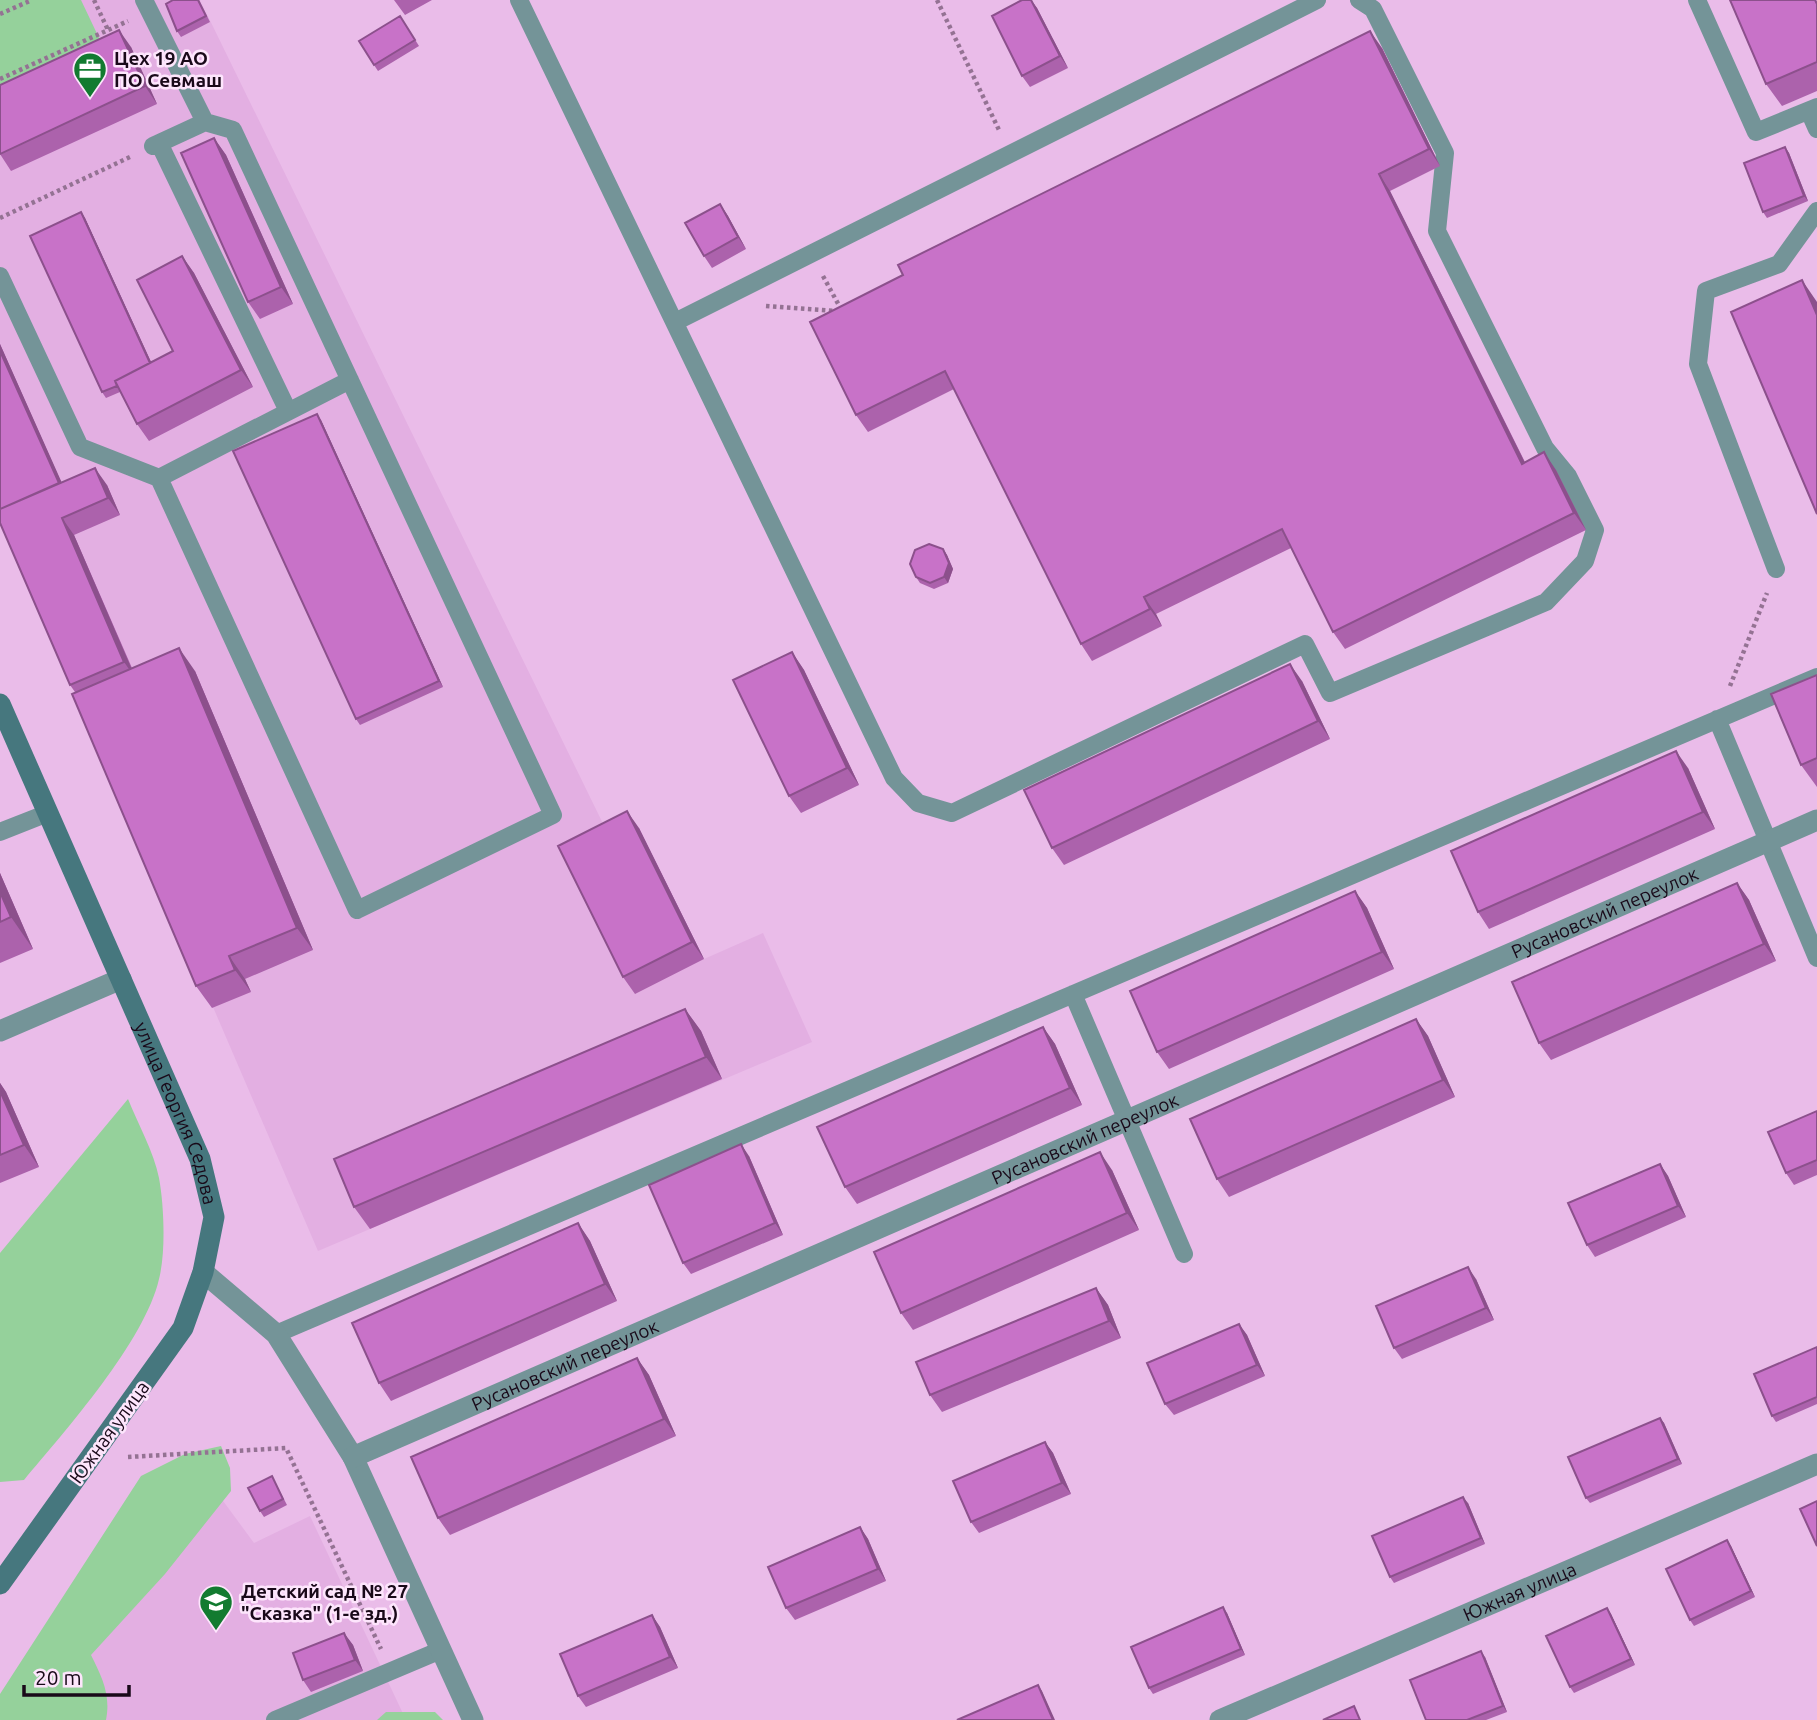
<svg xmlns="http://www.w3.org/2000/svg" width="1817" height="1720" font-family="Ubuntu,sans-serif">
  <rect width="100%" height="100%" fill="#eabce9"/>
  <path fill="#e3afe2" d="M0,0H200L612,842L639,828L704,959L763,933L812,1042L318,1251L0,512Z
    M204,1475L254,1543L310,1516L406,1720H8Z"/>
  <path fill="#95d19b" d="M0,0H81L100,40L0,86Z
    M128,1099C138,1124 154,1152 159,1178C164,1205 166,1252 159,1279C145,1341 65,1431 24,1480L0,1482V1253Z
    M221,1446L230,1468L231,1491L165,1574L91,1655C102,1677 111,1695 106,1720H0V1694L141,1476L185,1454Z
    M386,1712H435L443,1720H377Z"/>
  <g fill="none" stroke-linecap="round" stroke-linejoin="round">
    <path stroke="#947293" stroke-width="4.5" stroke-dasharray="3.5 3.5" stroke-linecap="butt" d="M94,0L108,30
      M937,0L999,130
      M0,14L32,0
      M0,79L128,21
      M0,218L130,157
      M823,276L842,311
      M766,306L837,311
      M1730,686L1767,593
      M128,1457L286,1448L381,1649"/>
    <path stroke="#749498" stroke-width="18" d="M519,0L894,778L918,803L952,813L1305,644L1330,693L1546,602L1585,561L1595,530L1568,476L1545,448L1437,231L1445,153L1373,9L1359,0
      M1697,0L1756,132L1817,107
      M1809,111L1817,129
      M159,143L288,411
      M153,146L205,122
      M0,276L80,447L159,478L357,910L553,815L233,130L205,122L144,0
      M675,322L1317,0
      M159,478L350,380
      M1776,569L1698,364L1706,291L1779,264L1817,211
      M1717,719L1817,958
      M0,832L48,813
      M1073,994L1184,1254
      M276,1334L1817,677
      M275,1720L441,1650"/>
    <g stroke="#749498" stroke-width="21">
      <path d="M0,1031L121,979"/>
      <path d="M203,1272L276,1334L353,1457L473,1720"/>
      <path id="s1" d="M353,1457L1817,820"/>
      <path id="s2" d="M1220,1720L1817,1464"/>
    </g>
    <path stroke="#46777e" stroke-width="21" id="s3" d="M0,704L200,1159L214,1217L203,1272L183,1328L0,1584"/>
  </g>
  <path fill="#ac62ac" d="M199,0L210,22L181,37L177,31Z
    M394,0H432L405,15Z
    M1022,0H1031L1037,8L1068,68L1030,87L1022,76Z
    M1817,0V91L1782,106L1766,84Z
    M404,22L419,46L378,71L374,65Z
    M131,47L157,104L11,171L0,154Z
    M1382,48L1440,166L1390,191L1525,462L1556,470L1586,530L1345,649L1333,632L1291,548L1156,614L1162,626L1092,661L1081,644L954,389L868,432L856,415Z
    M214,138L226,155L293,304L260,319L248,302Z
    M1785,147L1789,153L1808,201L1767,218L1763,212Z
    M720,204L728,216L746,249L712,268L704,256Z
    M81,212L85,218L151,362L173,351L182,256L194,273L253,387L149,441L137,424L120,392L106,398L102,392Z
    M0,344L61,482L107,485L120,515L74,535L132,668L195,671L313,950L245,979L251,992L212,1008L196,986L75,692L70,685L0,523Z
    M321,420L443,687L360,725L356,719Z
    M943,549L947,555L953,569L948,583L934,589L920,583L916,577Z
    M792,652L804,670L859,785L801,813L789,796Z
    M1817,675V787L1801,765Z
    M1302,681L1330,739L1064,865L1052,848Z
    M1688,768L1715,829L1489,929L1478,912Z
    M639,828L704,959L635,994L623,977Z
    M0,873L33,949L0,963Z
    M1737,883L1749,900L1776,961L1551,1060L1539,1043Z
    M1355,891L1367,908L1394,969L1169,1069L1157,1052Z
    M685,1009L701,1031L722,1079L370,1229L354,1207Z
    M1416,1019L1428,1036L1455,1097L1229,1197L1217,1179Z
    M1043,1027L1055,1044L1082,1105L857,1204L845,1187Z
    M0,1083L6,1092L39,1167L0,1183Z
    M1817,1111V1175L1794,1185L1786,1173Z
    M749,1156L783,1235L691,1274L683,1263Z
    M1660,1164L1668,1176L1686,1217L1595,1257L1587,1245Z
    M1112,1170L1139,1230L913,1330L901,1313Z
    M578,1223L590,1241L617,1301L391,1401L379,1383Z
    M1476,1279L1494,1320L1402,1359L1394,1348Z
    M1096,1288L1108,1305L1121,1338L942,1412L930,1395Z
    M1239,1324L1247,1335L1265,1376L1174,1415L1165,1404Z
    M1817,1347V1404L1776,1422L1772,1416Z
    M637,1358L649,1375L676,1436L450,1535L438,1518Z
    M1660,1418L1664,1423L1682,1464L1590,1503L1586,1498Z
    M1045,1442L1053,1453L1071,1494L979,1533L971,1522Z
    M272,1476L287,1505L264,1517L260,1511Z
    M1468,1503L1485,1544L1394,1583L1390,1577Z
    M860,1527L868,1539L886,1581L795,1620L786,1608Z
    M1727,1540L1731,1546L1755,1597L1694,1626L1690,1620Z
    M1607,1608L1611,1614L1635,1665L1574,1693L1570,1687Z
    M1227,1613L1245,1655L1153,1694L1149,1688Z
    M652,1615L660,1627L678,1668L586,1707L578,1696Z
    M344,1633L353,1645L363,1671L311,1692L303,1680Z
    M1485,1657L1507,1712L1486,1720H1426Z"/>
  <path fill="#8c508c" d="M1031,0L1037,8L1068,68L1060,56Z
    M119,30L131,47L157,104L145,86Z
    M1370,31L1382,48L1440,166L1429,149Z
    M214,138L226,155L293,304L281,287Z
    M1785,147L1789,153L1808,201L1804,196Z
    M1379,174L1390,191L1534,481L1522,464Z
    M720,204L728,216L746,249L738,237Z
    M81,212L85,218L157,375L153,369Z
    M182,256L194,273L253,387L241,370Z
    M1802,280L1817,302V315Z
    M0,344L70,501L61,489L0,351Z
    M317,414L321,420L443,687L439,681Z
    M1544,452L1556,470L1586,530L1574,513Z
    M95,468L107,485L120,515L108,498Z
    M62,518L74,535L136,679L124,662Z
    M943,549L947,555L953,569L948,583L944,577Z
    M1144,597L1156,614L1162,626L1150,609Z
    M179,648L195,671L313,950L297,928Z
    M792,652L804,670L859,785L847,768Z
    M1290,664L1302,681L1330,739L1318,721Z
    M1676,751L1688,768L1715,829L1703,812Z
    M627,811L639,828L704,959L692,942Z
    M0,873L33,949L11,917L0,892Z
    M1737,883L1749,900L1776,961L1764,944Z
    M1355,891L1367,908L1394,969L1382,952Z
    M229,956L245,979L251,992L235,970Z
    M685,1009L701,1031L722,1079L706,1057Z
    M1416,1019L1428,1036L1455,1097L1443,1080Z
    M1043,1027L1055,1044L1082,1105L1070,1088Z
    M0,1083L6,1092L39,1167L24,1145L0,1091Z
    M741,1144L749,1156L783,1235L775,1223Z
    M1100,1152L1112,1170L1139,1230L1127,1213Z
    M1660,1164L1668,1176L1686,1217L1678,1206Z
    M578,1223L590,1241L617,1301L605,1284Z
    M1468,1267L1476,1279L1494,1320L1486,1308Z
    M1096,1288L1108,1305L1121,1338L1109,1321Z
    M1239,1324L1247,1335L1265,1376L1257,1365Z
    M637,1358L649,1375L676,1436L664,1419Z
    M1660,1418L1664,1423L1682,1464L1678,1459Z
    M1045,1442L1053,1453L1071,1494L1062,1483Z
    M1463,1497L1468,1503L1485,1544L1481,1538Z
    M860,1527L868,1539L886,1581L878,1569Z
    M1727,1540L1731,1546L1755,1597L1751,1591Z
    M1223,1607L1227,1613L1245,1655L1241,1649Z
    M1607,1608L1611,1614L1635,1665L1631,1659Z
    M652,1615L660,1627L678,1668L670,1657Z
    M344,1633L353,1645L363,1671L355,1660Z
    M1481,1651L1485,1657L1507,1712L1503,1706Z
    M1038,1685L1042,1691L1055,1720H1053Z"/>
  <path fill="#c872c8" stroke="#8c508c" stroke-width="2" d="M173,0H198L206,16L177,31L166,4Z
    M1022,0H1031L1060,56L1022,76L992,16Z
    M1730,0H1815L1817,4V62L1766,84Z
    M400,16L415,40L374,65L359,41Z
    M119,30L145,86L0,154V85Z
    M1370,31L1429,149L1379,174L1522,464L1544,452L1574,513L1333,632L1282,529L1144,597L1150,609L1081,644L945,371L856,415L810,322L903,275L898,265Z
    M214,138L281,287L248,302L181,153Z
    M1785,147L1804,196L1763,212L1744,163Z
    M720,204L738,237L704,256L685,223Z
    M81,212L150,363L115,381L117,386L102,392L30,236Z
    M182,256L241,370L137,424L115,381L173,351L137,280Z
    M1802,280L1817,315V514L1731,312Z
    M0,351L59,483L0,509Z
    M317,414L439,681L356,719L233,451Z
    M95,468L108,498L62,518L124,662L70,685L0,523V509Z
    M929,544L943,549L949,563L944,577L930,583L916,577L910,564L915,550Z
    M179,648L297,928L229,956L235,970L196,986L72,694Z
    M792,652L847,768L789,796L733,680Z
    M1290,664L1318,721L1052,848L1024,790Z
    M1817,675V758L1801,765L1771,694Z
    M1676,751L1703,812L1478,912L1451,851Z
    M627,811L692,942L623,977L558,846Z
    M1737,883L1764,944L1539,1043L1512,982Z
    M1355,891L1382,952L1157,1052L1130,991Z
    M0,892L11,917L0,922Z
    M685,1009L706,1057L354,1207L334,1159Z
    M1416,1019L1443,1080L1217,1179L1190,1119Z
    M1043,1027L1070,1088L845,1187L817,1127Z
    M0,1091L24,1145L0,1155Z
    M1817,1111V1160L1786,1173L1768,1132Z
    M741,1144L775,1223L683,1263L649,1185Z
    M1100,1152L1127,1213L901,1313L874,1252Z
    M1660,1164L1678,1206L1587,1245L1568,1203Z
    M578,1223L605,1284L379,1383L352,1323Z
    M1468,1267L1486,1308L1394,1348L1376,1306Z
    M1096,1288L1109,1321L930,1395L916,1362Z
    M1239,1324L1257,1365L1165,1404L1147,1363Z
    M1817,1347V1397L1772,1416L1754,1374Z
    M637,1358L664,1419L438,1518L411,1457Z
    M1660,1418L1678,1459L1586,1498L1568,1457Z
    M1045,1442L1062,1483L971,1522L953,1481Z
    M272,1476L283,1499L260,1511L248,1488Z
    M1463,1497L1481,1538L1390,1577L1372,1536Z
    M1817,1501V1546L1800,1509Z
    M860,1527L878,1569L786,1608L768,1567Z
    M1727,1540L1751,1591L1690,1620L1666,1569Z
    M1223,1607L1241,1649L1149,1688L1131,1647Z
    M1607,1608L1631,1659L1570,1687L1546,1636Z
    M652,1615L670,1657L578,1696L560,1654Z
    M344,1633L355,1660L303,1680L293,1653Z
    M1481,1651L1503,1706L1467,1720H1426L1410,1680Z
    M1038,1685L1053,1720H957Z
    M1354,1706L1360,1720H1323Z"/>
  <defs>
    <g id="office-pin" transform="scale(1.75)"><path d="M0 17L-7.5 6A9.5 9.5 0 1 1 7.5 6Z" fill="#127b30" stroke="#fde5fc"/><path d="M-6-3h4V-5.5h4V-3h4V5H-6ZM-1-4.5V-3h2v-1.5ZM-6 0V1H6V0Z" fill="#fff"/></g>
    <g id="school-pin" transform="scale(1.75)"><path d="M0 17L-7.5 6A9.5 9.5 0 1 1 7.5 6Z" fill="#127b30" stroke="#fde5fc"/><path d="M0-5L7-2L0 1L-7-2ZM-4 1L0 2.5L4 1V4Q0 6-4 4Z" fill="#fff"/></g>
  </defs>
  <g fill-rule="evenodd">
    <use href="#office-pin" x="90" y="69"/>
    <use href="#school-pin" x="216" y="1602"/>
  </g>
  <g text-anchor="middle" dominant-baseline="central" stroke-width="5" stroke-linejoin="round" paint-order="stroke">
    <g font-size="19" font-weight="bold" fill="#190919" stroke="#fde5fc" text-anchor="start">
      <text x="114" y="58">Цех 19 АО<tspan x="114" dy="22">ПО Севмаш</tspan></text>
      <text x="241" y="1591">Детский сад № 27<tspan x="241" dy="22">"Сказка" (1-е зд.)</tspan></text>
    </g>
    <g font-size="19" fill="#190919" stroke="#fde5fc">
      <text stroke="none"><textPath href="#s1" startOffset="1365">Русановский переулок</textPath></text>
      <text stroke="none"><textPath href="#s3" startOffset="446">улица Георгия Седова</textPath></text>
      <text stroke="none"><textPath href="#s1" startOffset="798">Русановский переулок</textPath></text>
      <text stroke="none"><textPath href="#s1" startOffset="231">Русановский переулок</textPath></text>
      <text transform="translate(109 1432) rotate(-54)">Южная улица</text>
      <text stroke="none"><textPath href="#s2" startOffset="326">Южная улица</textPath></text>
    </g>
  </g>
  <path d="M24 1685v10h105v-10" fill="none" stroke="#190919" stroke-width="3.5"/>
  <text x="35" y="1685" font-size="21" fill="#190919" stroke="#fde5fc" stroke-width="5" paint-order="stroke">20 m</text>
</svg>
